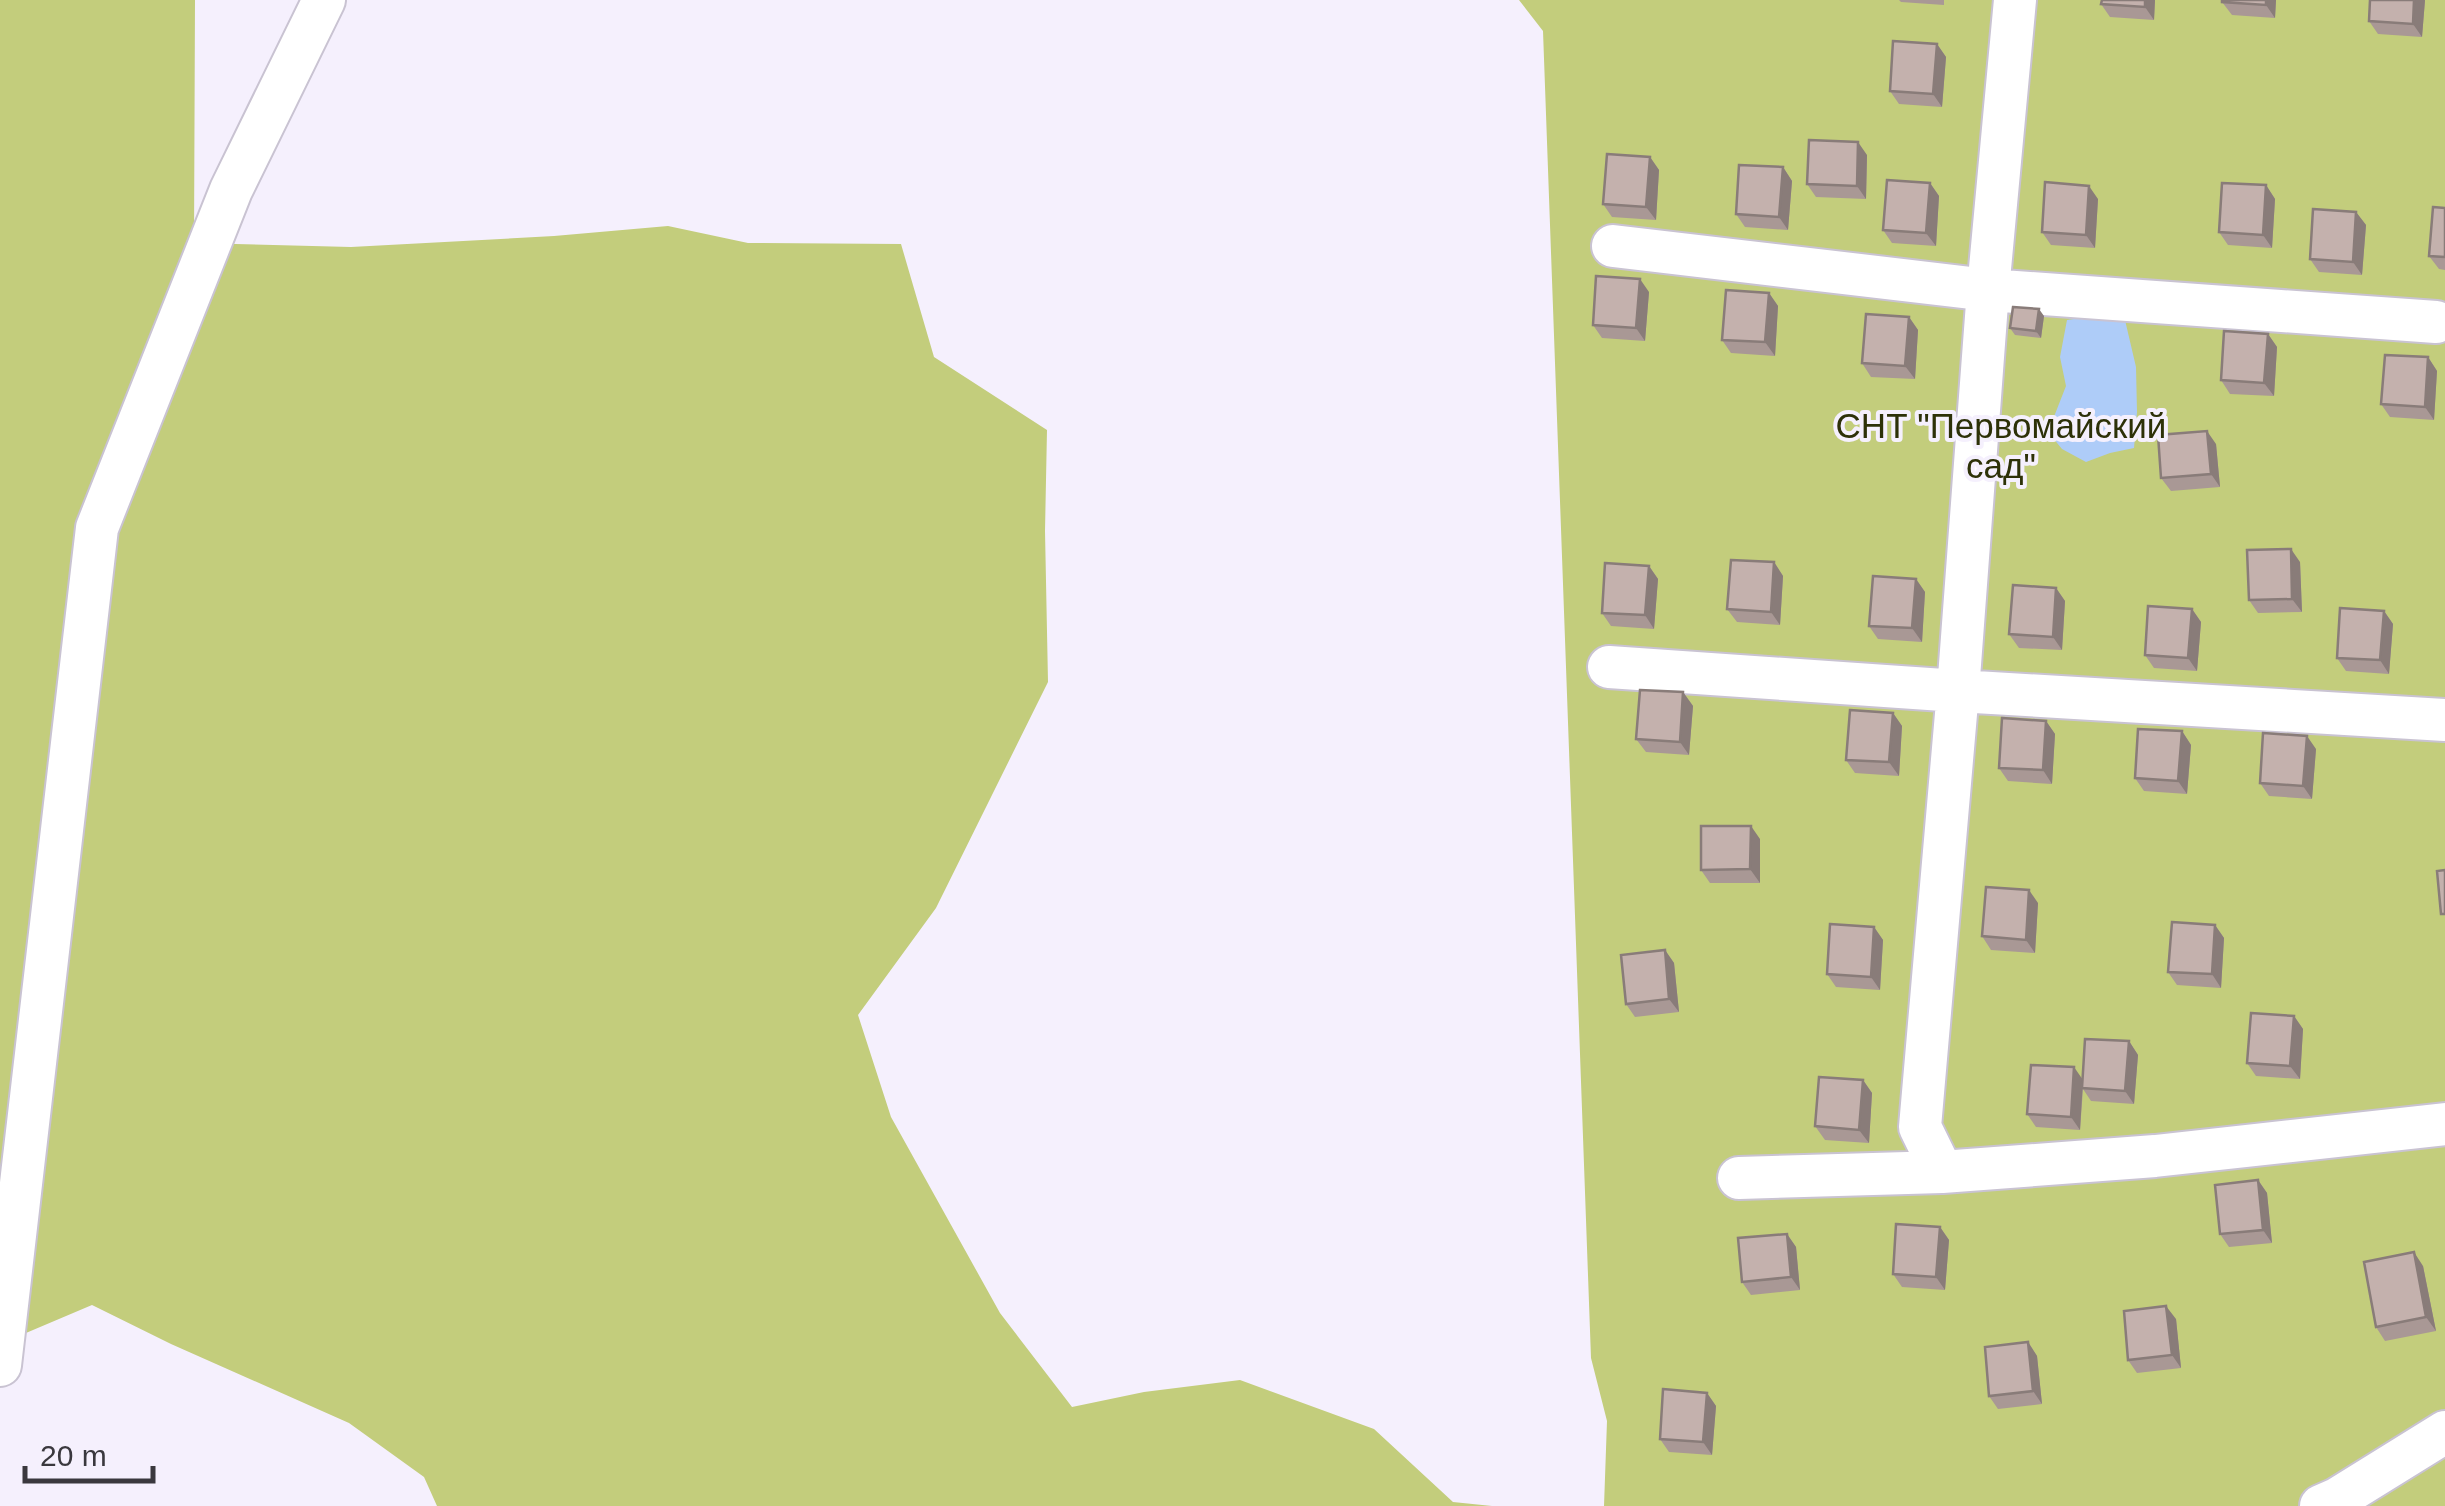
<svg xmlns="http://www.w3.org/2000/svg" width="2445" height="1506" font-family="Helvetica,sans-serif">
  <rect width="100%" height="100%" fill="#f5f0fd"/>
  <path fill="#c3cd7c" d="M0,0H195L194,243L351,247L554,236L668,226L748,243L901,244L934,357L1047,430L1045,531L1048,682L936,908L858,1015L891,1117L1000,1313L1072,1407L1144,1392L1240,1380L1374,1429L1453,1502L1492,1506H437L424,1477L349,1423L171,1344L92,1305L0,1344Z
    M1519,0H2445V1506H1604L1607,1421L1591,1358L1543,31Z"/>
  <path fill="#aeccf8" d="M2095,316L2125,320L2136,367L2137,412L2134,448L2110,453L2086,462L2062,449L2048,432L2066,386L2060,357L2067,320Z"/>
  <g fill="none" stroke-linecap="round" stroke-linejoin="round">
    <g stroke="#c9c3d2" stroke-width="46">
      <path id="minor" d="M2015,0L1988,290L1958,691L1920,1127L1942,1172L2155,1156L2445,1124
        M1613,246L1988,290L2436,322
        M1609,667L1958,691L2445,720
        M1739,1178L1942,1172
        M0,1365L97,528L231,190L324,0
        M2321,1506L2337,1499L2445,1432"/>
    </g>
    <use href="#minor" stroke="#fff" stroke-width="42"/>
  </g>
  <path fill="#a99895" d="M1899,0H1944V5L1901,2Z
    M2155,0L2154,20L2110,17L2101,4Z
    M2276,0L2275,18L2232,15L2222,2Z
    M2425,0L2422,37L2378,34L2369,21Z
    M1937,44L1946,57L1942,107L1899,104L1890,91Z
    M1867,155L1866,199L1816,197L1807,184Z
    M1650,157L1659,170L1656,220L1612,217L1603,204Z
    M1783,167L1792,181L1788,230L1745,227L1736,214Z
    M1930,183L1939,196L1936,246L1892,243L1883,230Z
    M2266,185L2275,199L2272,248L2228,245L2219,232Z
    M2098,199L2095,248L2051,245L2042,232Z
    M2445,208V270L2439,269L2429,256Z
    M2356,212L2366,225L2362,275L2319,272L2310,259Z
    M1649,292L1645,341L1602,338L1593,325Z
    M1769,293L1778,306L1775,356L1731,353L1722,340Z
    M2044,316L2041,338L2015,335L2010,328Z
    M1909,317L1918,330L1915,379L1871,377L1862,363Z
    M2268,334L2277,347L2274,396L2230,394L2221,380Z
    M2428,357L2437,371L2434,420L2390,417L2381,404Z
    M2216,444L2220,487L2171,491L2161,478Z
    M1774,562L1783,576L1780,625L1737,622L1727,609Z
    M2300,562L2302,612L2258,613L2249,600Z
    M1649,566L1658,579L1654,629L1611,626L1602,613Z
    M1916,579L1925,592L1922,642L1878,639L1869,626Z
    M2056,588L2065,601L2062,650L2019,648L2009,634Z
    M2192,609L2201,622L2197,671L2154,668L2145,655Z
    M2384,611L2393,624L2389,674L2346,671L2337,658Z
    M1683,692L1693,706L1689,755L1646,752L1636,739Z
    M1893,713L1902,726L1899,776L1855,773L1846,760Z
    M2046,721L2055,734L2052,784L2008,781L1999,768Z
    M2182,731L2191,745L2187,794L2144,791L2135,778Z
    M2316,749L2312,799L2269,796L2260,783Z
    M1760,839V883H1710L1701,870Z
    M2038,903L2035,953L1991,950L1982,936Z
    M2215,925L2224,938L2221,988L2177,985L2168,972Z
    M1874,927L1883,940L1880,990L1836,987L1827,974Z
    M1665,950L1674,963L1679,1012L1635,1017L1626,1004Z
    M2294,1016L2303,1029L2300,1079L2256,1076L2247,1063Z
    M2129,1041L2138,1055L2134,1104L2091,1101L2083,1089L2080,1130L2036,1127L2027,1114L2082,1079Z
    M1863,1080L1872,1093L1869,1143L1825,1140L1815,1126Z
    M2258,1180L2267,1193L2272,1243L2229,1247L2220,1234Z
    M1940,1227L1949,1240L1945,1290L1902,1287L1893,1274Z
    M1787,1234L1796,1247L1800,1290L1751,1295L1742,1282Z
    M2423,1266L2436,1331L2385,1341L2376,1327Z
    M2176,1319L2181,1368L2137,1373L2128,1360Z
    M2028,1342L2037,1356L2042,1404L1998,1409L1989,1396Z
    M1707,1393L1716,1406L1712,1455L1669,1452L1660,1439Z"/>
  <path fill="#897c79" d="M2145,0H2155L2154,20L2145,7Z
    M2266,0H2276L2275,18L2266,5Z
    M2414,0H2425L2422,37L2413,24Z
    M1937,44L1946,57L1942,107L1933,94Z
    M1858,142L1867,155L1866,199L1857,186Z
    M1650,157L1659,170L1656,220L1646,207Z
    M1783,167L1792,181L1788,230L1779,217Z
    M1930,183L1939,196L1936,246L1926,233Z
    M2266,185L2275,199L2272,248L2263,235Z
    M2089,186L2098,199L2095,248L2086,235Z
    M2356,212L2366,225L2362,275L2353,262Z
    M1640,279L1649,292L1645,341L1636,328Z
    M1769,293L1778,306L1775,356L1765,342Z
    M2039,309L2044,316L2041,338L2036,331Z
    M1909,317L1918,330L1915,379L1905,366Z
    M2268,334L2277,347L2274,396L2264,383Z
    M2428,357L2437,371L2434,420L2425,407Z
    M2207,431L2216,444L2220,487L2211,474Z
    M2291,549L2300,562L2302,612L2292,599Z
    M1774,562L1783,576L1780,625L1771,612Z
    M1649,566L1658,579L1654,629L1645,615Z
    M1916,579L1925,592L1922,642L1912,628Z
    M2056,588L2065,601L2062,650L2053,637Z
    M2192,609L2201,622L2197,671L2188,658Z
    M2384,611L2393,624L2389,674L2380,660Z
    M1683,692L1693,706L1689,755L1680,742Z
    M1893,713L1902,726L1899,776L1889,762Z
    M2046,721L2055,734L2052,784L2043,770Z
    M2182,731L2191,745L2187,794L2178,781Z
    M2307,736L2316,749L2312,799L2303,786Z
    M1751,826L1760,839V883L1750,869Z
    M2029,890L2038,903L2035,953L2026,940Z
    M2215,925L2224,938L2221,988L2212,974Z
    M1874,927L1883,940L1880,990L1871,977Z
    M1665,950L1674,963L1679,1012L1669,999Z
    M2294,1016L2303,1029L2300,1079L2290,1066Z
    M2129,1041L2138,1055L2134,1104L2125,1091Z
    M2074,1067L2083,1080L2080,1130L2071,1117Z
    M1863,1080L1872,1093L1869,1143L1859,1130Z
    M2258,1180L2267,1193L2272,1243L2263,1230Z
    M1940,1227L1949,1240L1945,1290L1936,1277Z
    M1787,1234L1796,1247L1800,1290L1791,1277Z
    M2414,1252L2423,1266L2436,1331L2426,1317Z
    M2166,1306L2176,1319L2181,1368L2172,1355Z
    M2028,1342L2037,1356L2042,1404L2033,1391Z
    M1707,1393L1716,1406L1712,1455L1703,1442Z"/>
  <path fill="#c4b1ad" stroke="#897c79" stroke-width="2.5" d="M2102,0H2145V7L2101,4Z
    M2222,0H2266V5L2222,2Z
    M2370,0H2414L2413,24L2369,21Z
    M1893,41L1937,44L1933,94L1890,91Z
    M1809,140L1858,142L1857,186L1807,184Z
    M1607,154L1650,157L1646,207L1603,204Z
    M1739,165L1783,167L1779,217L1736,214Z
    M1887,180L1930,183L1926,233L1883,230Z
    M2045,182L2089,186L2086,235L2042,232Z
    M2222,183L2266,185L2263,235L2219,232Z
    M2433,207L2445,208V257L2429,256Z
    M2313,209L2356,212L2353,262L2310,259Z
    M1596,276L1640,279L1636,328L1593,325Z
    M1726,290L1769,293L1765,342L1722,340Z
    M2013,307L2039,309L2036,331L2010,328Z
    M1866,314L1909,317L1905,366L1862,363Z
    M2224,331L2268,334L2264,383L2221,380Z
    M2385,355L2428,357L2425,407L2381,404Z
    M2207,431L2211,474L2161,478L2158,435Z
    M2291,549L2292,599L2249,600L2247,550Z
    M1731,560L1774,562L1771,612L1727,609Z
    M1605,563L1649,566L1645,615L1602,613Z
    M1873,576L1916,579L1912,628L1869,626Z
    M2013,585L2056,588L2053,637L2009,634Z
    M2148,606L2192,609L2188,658L2145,655Z
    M2340,608L2384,611L2380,660L2337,658Z
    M1640,690L1683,692L1680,742L1636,739Z
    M1850,710L1893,713L1889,762L1846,760Z
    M2002,718L2046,721L2043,770L1999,768Z
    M2138,729L2182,731L2178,781L2135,778Z
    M2263,733L2307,736L2303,786L2260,783Z
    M1701,826H1751L1750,869L1701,870Z
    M2445,870V914H2441L2437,871Z
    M1986,887L2029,890L2026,940L1982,936Z
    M2172,922L2215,925L2212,974L2168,972Z
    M1830,924L1874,927L1871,977L1827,974Z
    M1665,950L1669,999L1626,1004L1621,955Z
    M2251,1013L2294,1016L2290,1066L2247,1063Z
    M2085,1039L2129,1041L2125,1091L2082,1088Z
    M2031,1065L2074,1067L2071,1117L2027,1114Z
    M1819,1077L1863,1080L1859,1130L1815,1126Z
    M2258,1180L2263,1230L2220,1234L2215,1185Z
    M1896,1224L1940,1227L1936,1277L1893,1274Z
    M1787,1234L1791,1277L1742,1282L1738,1238Z
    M2414,1252L2426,1317L2376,1327L2364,1262Z
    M2166,1306L2172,1355L2128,1360L2124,1311Z
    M2028,1342L2033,1391L1989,1396L1985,1347Z
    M1663,1389L1707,1393L1703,1442L1660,1439Z"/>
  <g text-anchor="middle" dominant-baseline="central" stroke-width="8" stroke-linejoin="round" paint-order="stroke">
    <g font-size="35" fill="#2d3108" stroke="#f5f0fd">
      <text x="2001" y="425">СНТ "Первомайский<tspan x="2001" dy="40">сад"</tspan></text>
    </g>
  </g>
  <path d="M25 1466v15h128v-15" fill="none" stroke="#3a383e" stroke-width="5"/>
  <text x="40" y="1466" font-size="30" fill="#3a383e" stroke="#f5f0fd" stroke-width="8" paint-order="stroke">20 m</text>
</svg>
